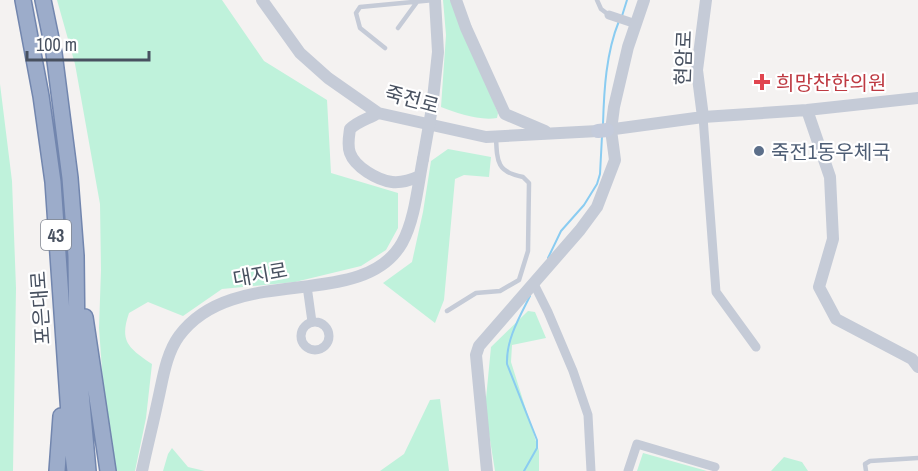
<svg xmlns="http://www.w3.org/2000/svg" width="918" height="471" font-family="'Archivo Narrow','Noto Sans KR',sans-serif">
  <rect width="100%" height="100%" fill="#f4f2f1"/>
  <path fill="#bff2db" d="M57,0H222L264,61L327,100L331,173L398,193V228L386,250L361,266L295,282L222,289L183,316L148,302L129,313C119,342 129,348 152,364L146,418L135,471H113L106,425L99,328L101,270L100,204L75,64Z
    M443,0H452L498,113L497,118C479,121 457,113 441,107L446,35Z
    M0,84L12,181L16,288L13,471H0Z
    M448,149L491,157L489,177L464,175L455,179L444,300L435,323L383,283L412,262L423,212L431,161Z
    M528,311L535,312L546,338L512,345L511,362L539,451V471H495L485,409L491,347Z
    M440,399L449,471H380L404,454L430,400Z
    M172,448L188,467L205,471H163L168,454Z
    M643,453L707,471H637Z
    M784,457L802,462L808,471H771Z"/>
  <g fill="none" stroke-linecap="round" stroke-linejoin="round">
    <path stroke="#8accf1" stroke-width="2" d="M622,16L627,0
      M603,124C604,90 606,53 619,21
      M548,258L561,231L584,205L597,184L600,174L602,136
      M524,471L537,448V440L507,364C506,340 519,318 530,296"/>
    <g stroke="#7286ae" stroke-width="18">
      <path id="trunk" d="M23,0L41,96L53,182L70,429L75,471
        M43,0L54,53L70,178L76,256L77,347L88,471
        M85,317L108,471
        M57,471L61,416"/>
    </g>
    <path stroke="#c5cbd7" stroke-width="4.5" d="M597,0L601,9L609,15
      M398,28L417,2
      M385,48L360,28L356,13L360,7L434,0
      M447,311L476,293L500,291L519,280L528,251L529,183L523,177C497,172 497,162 496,137
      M866,471L865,464L870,461L918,458"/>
    <path stroke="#c5cbd7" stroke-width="9" d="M609,15L636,24
      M703,117L716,292L756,347
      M534,284L548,312L573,371L588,415L591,471
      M307,286L312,322
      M301 336a14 14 0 1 1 28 0a14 14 0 1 1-28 0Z
      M628,471L637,444L715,467"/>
    <path stroke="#c5cbd7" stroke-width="12" d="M262,0L300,53L328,78L378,113L486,137L598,131
      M456,0L466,28L505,114L545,131
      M432,108L438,52L435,0
      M807,110L830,177L833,239L819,287L836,319L912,359L918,367
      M378,113C368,119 358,121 350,129C349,137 347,145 350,153C355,167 377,180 392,182C401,183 411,180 420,176
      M703,117L697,70L706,0
      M607,130L703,117L807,110L918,98
      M142,471C147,447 153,424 158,400C163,378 166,354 179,336C234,261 362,313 402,243C415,220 418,184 423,159
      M487,471L476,355L479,346L580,230L597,207L615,160L611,130L614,107L628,47L644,0"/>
    <path stroke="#c4cbdb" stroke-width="14" d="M598,131L607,130"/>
    <use href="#trunk" stroke="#9cacca" stroke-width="15"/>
    <path stroke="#c5cbd7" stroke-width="12" d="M423,159L432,108"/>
  </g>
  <path fill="#e0444e" stroke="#fff" stroke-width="2" d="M759 73h6v6h6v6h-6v6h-6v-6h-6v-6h6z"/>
  <circle fill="#5c6f8a" stroke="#fff" stroke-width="2" cx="759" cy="151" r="6"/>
  <g text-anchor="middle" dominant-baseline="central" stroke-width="4.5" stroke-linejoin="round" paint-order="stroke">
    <rect fill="#fff" stroke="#7f8590" stroke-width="1.5" x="41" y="220" width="30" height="30" rx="4.5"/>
    <g font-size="18" font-weight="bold" fill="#485160">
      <text x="56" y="235">43</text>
    </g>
    <g font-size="20" fill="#485160" stroke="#fff">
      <text transform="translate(683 58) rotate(-88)">현암로</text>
      <text transform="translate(412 99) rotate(15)">죽전로</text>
      <text transform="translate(260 274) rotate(-10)">대지로</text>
      <text transform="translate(40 308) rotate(-94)">포은대로</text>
    </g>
    <g font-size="20" fill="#be3a42" stroke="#fff" text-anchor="start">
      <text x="776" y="82">희망찬한의원</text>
    </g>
    <g font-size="20" fill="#4e5e75" stroke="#fff" text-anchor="start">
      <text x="771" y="151">죽전1동우체국</text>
    </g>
  </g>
  <path d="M27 51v9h122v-9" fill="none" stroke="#485160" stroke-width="3"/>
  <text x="36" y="51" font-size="18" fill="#485160" stroke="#ffffff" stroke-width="4.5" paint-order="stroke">100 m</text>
</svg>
